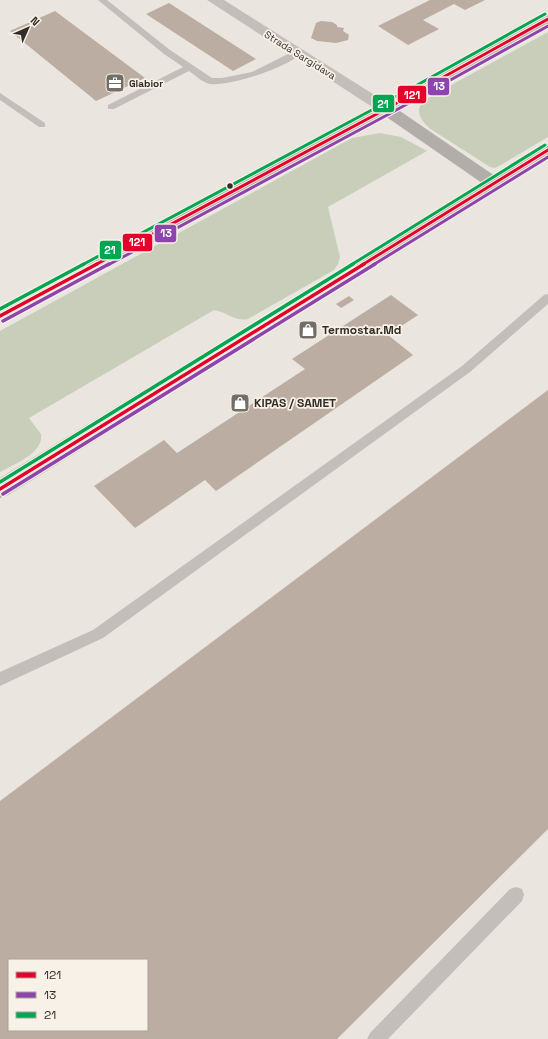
<svg xmlns="http://www.w3.org/2000/svg" width="548" height="1039" font-family="'Space Grotesk',sans-serif">
  <rect width="100%" height="100%" fill="#eae6df"/>
  <path fill="#c9cebb" d="M548,32V137L501,165L495,168L490,167L429,128C419,118 414,109 426,99Z
    M380,133L401,137L427,151L328,207L340,257L338,264L334,270L248,319C235,322 227,312 214,310L29,418L41,434C44,453 14,464 0,472V331L352,138Z"/>
  <path fill="#bcada2" fill-rule="evenodd" d="M430,0H485L465,10L454,4L423,20L439,29L408,45L378,26Z
    M169,3L256,59L233,71L146,14Z
    M55,11L145,78L96,101L10,31Z
    M321,21L332,22L337,25V27L344,28L343,31L349,35L348,40L336,43L317,41L311,38L316,23Z
    M391,295L418,315L388,335L413,355L216,491L205,480L135,528L94,486L164,440L177,453L305,369L292,359Z
    M349,296L354,300L341,308L336,304Z
    M548,390V829L337,1039H0V801ZM9,960H147V1030H9Z"/>
  <g fill="none" stroke-linecap="round" stroke-linejoin="round">
    <path fill="#c3beb9" fill-rule="evenodd" d="M98,0H107L170,50L212,78H222L252,72L294,51L297,50L301,53C289,67 229,87 210,84C203,83 195,75 189,71L114,109H108V105L183,67L164,54Z
      M0,93L45,123V127H39L0,100Z
      M548,294V304L470,372L103,638L0,686V672L93,630L462,366L544,295Z
      M516,887L522,889L524,895L522,901L388,1039H367L370,1033L510,889Z"/>
    <path fill="#c3beb9" fill-rule="evenodd" d="M207,0H224L392,106L394,109L392,112H380Z"/>
    <path fill="#b1ada8" fill-rule="evenodd" d="M548,15V25L397,109L495,176L542,146L548,145V157L8,495L0,498V478L482,183L385,116L7,321L0,323V308Z"/>
    <g stroke="#f7f1e7" stroke-width="5">
      <path id="bus-1-far1" d="M95,265L386,109L548,19
        M362,265L548,150"/>
    </g>
    <g stroke="#f7f1e7" stroke-width="6">
      <path id="bus-1" d="M0,316L97,264
        M0,489L364,264"/>
    </g>
    <g stroke="#f7f1e7" stroke-width="5">
      <path id="bus-2-far1" d="M108,265L389,114L548,26
        M373,265L548,157"/>
    </g>
    <g stroke="#f7f1e7" stroke-width="6">
      <path id="bus-2" d="M3,321L109,264
        M3,494L375,264"/>
    </g>
    <g stroke="#f7f1e7" stroke-width="5">
      <path id="bus-3-far1" d="M82,265L383,104L545,14
        M351,265L545,145"/>
    </g>
    <g stroke="#f7f1e7" stroke-width="6">
      <path id="bus-3" d="M0,309L84,264
        M0,482L353,264"/>
    </g>
    <use href="#bus-1-far1" stroke="#e4002b" stroke-width="3"/>
    <use href="#bus-1" stroke="#e4002b" stroke-width="3.5"/>
    <use href="#bus-2-far1" stroke="#8e44ad" stroke-width="3"/>
    <use href="#bus-2" stroke="#8e44ad" stroke-width="3.5"/>
    <use href="#bus-3-far1" stroke="#00a651" stroke-width="3"/>
    <use href="#bus-3" stroke="#00a651" stroke-width="3.5"/>
  </g>
  <defs>
    <g id="office-square" transform="scale(1)"><rect x="-9" y="-9" width="18" height="18" rx="4" fill="#736d68" stroke="#f7f1e7"/><path d="M-6-3h4V-5.5h4V-3h4V5H-6ZM-1-4.5V-3h2v-1.5ZM-6 0V1H6V0Z" fill="#fff"/></g>
    <g id="shop-square" transform="scale(1)"><rect x="-9" y="-9" width="18" height="18" rx="4" fill="#736d68" stroke="#f7f1e7"/><path d="M-5-2.5h2.3a2.7 3.5 0 0 1 5.4 0H5L5.5 6h-11ZM-1.5-2.5h3a1.5 2.3 0 0 0-3 0Z" fill="#fff"/></g>
  </defs>
  <g fill-rule="evenodd">
    <use href="#office-square" x="115" y="83"/>
    <use href="#shop-square" x="308" y="330"/>
    <use href="#shop-square" x="240" y="403"/>
  </g>
  <circle fill="#332c28" stroke="#f7f1e7" stroke-width="1.5" cx="230" cy="186" r="3.5"/>
  <g text-anchor="middle" dominant-baseline="central" stroke-width="3.5" stroke-linejoin="round" paint-order="stroke">
    <g font-size="10" fill="#332c28" stroke="#f7f1e7">
      <text transform="translate(300 55) rotate(32)">Strada Sargidava</text>
    </g>
    <g font-size="10" font-weight="bold" fill="#332c28" stroke="#f7f1e7" text-anchor="start">
      <text x="129" y="83">Glabior</text>
    </g>
    <g font-size="12" font-weight="bold" fill="#332c28" stroke="#f7f1e7" text-anchor="start">
      <text x="322" y="330">Termostar.Md</text>
      <text x="254" y="403">KIPAS / SAMET</text>
    </g>
  </g>
  <g stroke="#f7f1e7" stroke-width="1.5">
    <rect x="427" y="77" width="23" height="19" rx="4" fill="#8e44ad"/>
    <rect x="397" y="85" width="30" height="19" rx="4" fill="#e4002b"/>
    <rect x="372" y="94" width="23" height="19" rx="4" fill="#00a651"/>
    <rect x="154" y="224" width="23" height="19" rx="4" fill="#8e44ad"/>
    <rect x="122" y="233" width="31" height="19" rx="4" fill="#e4002b"/>
    <rect x="99" y="240" width="23" height="20" rx="4" fill="#00a651"/>
  </g>
  <g font-size="11" text-anchor="middle" font-weight="bold" fill="#fff">
    <text x="439" y="90">13</text>
    <text x="412" y="99">121</text>
    <text x="383" y="108">21</text>
    <text x="166" y="237">13</text>
    <text x="137" y="246">121</text>
    <text x="110" y="254">21</text>
  </g>
  <rect x="8" y="959" width="140" height="72" fill="#f7f1e7" stroke="#a9a29b"/>
  <rect x="16" y="972" width="20" height="6" fill="#e4002b" stroke="#a9a29b"/>
  <text x="44" y="979" font-size="12" fill="#332c28">121</text>
  <rect x="16" y="992" width="20" height="6" fill="#8e44ad" stroke="#a9a29b"/>
  <text x="44" y="999" font-size="12" fill="#332c28">13</text>
  <rect x="16" y="1012" width="20" height="6" fill="#00a651" stroke="#a9a29b"/>
  <text x="44" y="1019" font-size="12" fill="#332c28">21</text>
  <g transform="translate(28 28) rotate(45)" stroke="#f7f1e7" stroke-width="3" paint-order="stroke">
  <path d="M0-3L7 15L0 10L-7 15Z" fill="#332c28"/>
  <text y="-6" font-size="11" font-weight="bold" text-anchor="middle" fill="#332c28">N</text>
  </g>
</svg>
